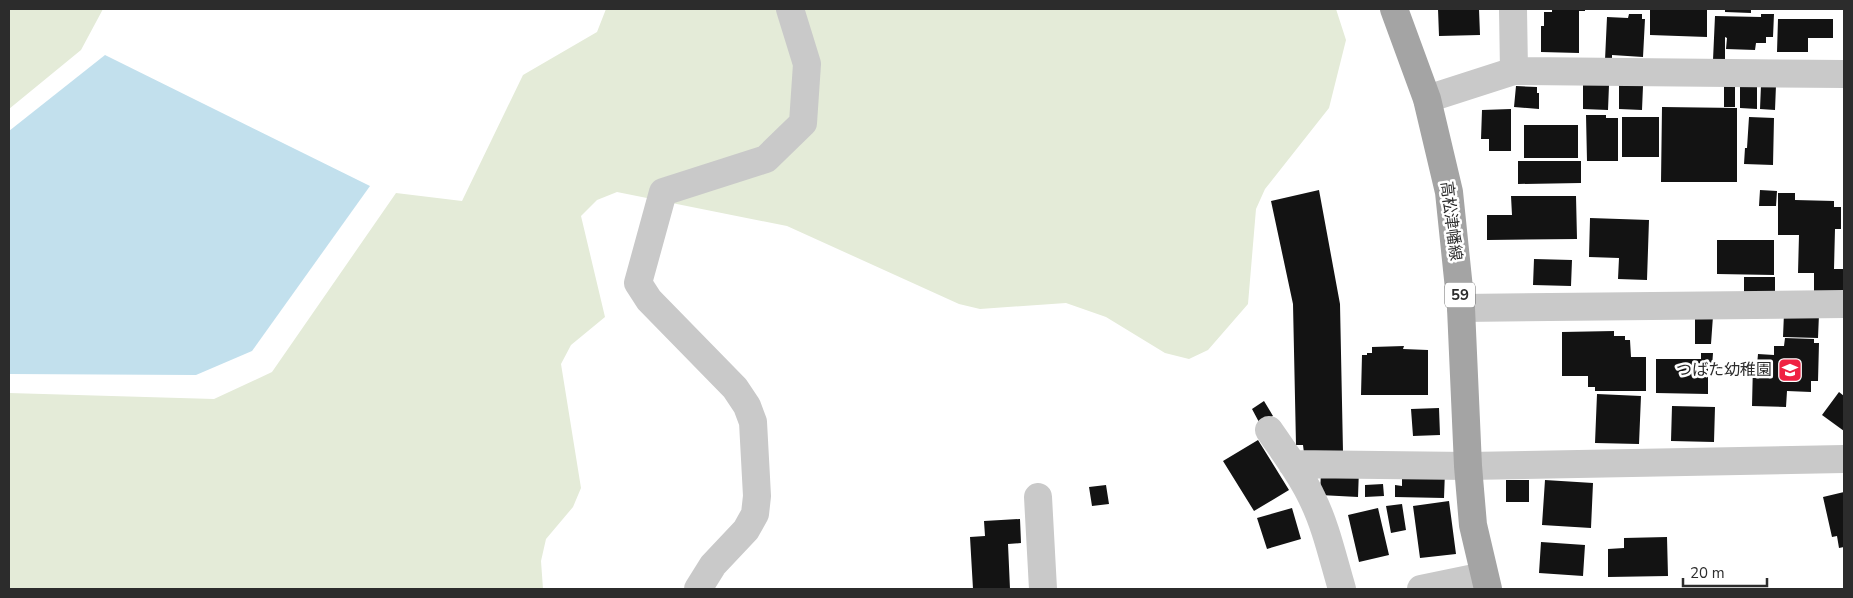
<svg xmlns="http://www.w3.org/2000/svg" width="1853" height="598" font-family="'Nunito Sans','Noto Sans JP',sans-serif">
  <rect width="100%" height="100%" fill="#fff"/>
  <path fill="#e4ebd8" d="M9,9H103L81,50L9,109Z
    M606,9H1336L1346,40L1329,108L1265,189L1256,209L1248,304L1208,350L1189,359L1165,353L1106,317L1066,303L980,309L959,304L787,226L617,192L597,200L581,216L605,317L571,345L561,364L581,488L573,507L546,539L541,561L543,589H9V393L214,399L272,372L396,193L462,201L523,75L597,32Z"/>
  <path fill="#c2e0ed" d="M105,55L370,186L252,351L196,375L9,374V131Z"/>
  <path fill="#131313" d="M1438,9H1479L1480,35L1439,36Z
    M1552,9H1585V11H1579V53L1541,52V26H1544V12H1552Z
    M1650,9H1707V37L1650,35Z
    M1725,9H1751V13L1725,12Z
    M1629,14H1642V19H1645L1643,57L1612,55V60H1605L1607,17L1628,18Z
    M1761,14H1774L1773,37H1766V43H1756L1755,50L1726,49L1727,38L1725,37V61L1713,60L1715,16L1761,17Z
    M1778,19H1833V38H1808V52H1777Z
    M1583,84L1609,85L1608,110L1583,109Z
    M1619,85L1643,86L1642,110L1619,109Z
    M1724,85H1735V107H1724Z
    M1740,85H1757V109L1740,108Z
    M1761,85H1776L1775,110L1760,109Z
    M1516,86L1537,87V93H1539V109L1514,107Z
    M1662,107L1737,108V182H1661Z
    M1511,109V151H1489V139H1481L1482,110Z
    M1586,115H1606V118H1618V161H1587Z
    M1622,117H1659V157H1622Z
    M1749,117L1774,118L1773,165L1744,164L1745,148H1747Z
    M1524,125H1578V158H1524Z
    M1518,161H1581V183L1518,184Z
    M1319,190L1340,304L1343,452L1304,453L1303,445H1296L1293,304L1271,201Z
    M1760,190L1777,191L1776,206H1759Z
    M1778,193H1795V200L1834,201V207H1841V229H1835L1834,269H1843V293H1814V273H1798L1799,235H1778Z
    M1511,196H1576L1577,239L1487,240V215H1512Z
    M1590,218L1649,220L1647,280L1618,279L1619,258L1589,257Z
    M1717,240H1774V275L1717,274Z
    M1534,259L1572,260L1571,286L1533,285Z
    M1744,277H1775V295H1744Z
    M1784,313L1819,314L1818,338L1783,337Z
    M1695,316H1713L1711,344H1695Z
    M1614,331V336H1625V340H1630L1631,357H1646V391H1595V387H1588V376H1562V332Z
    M1785,338L1814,339V343H1819L1818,381H1811V392L1787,391L1786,407L1752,406L1753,364L1757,365L1758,354L1774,355V346H1784Z
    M1404,346L1403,349L1428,350V395H1361L1362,355H1367V353H1372V347Z
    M1701,353H1713L1712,367H1708V394L1656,393V359H1701Z
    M1839,392L1844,396V431L1822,415Z
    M1597,394L1641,396L1639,444L1595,443Z
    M1264,401L1273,416L1260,424L1252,409Z
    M1672,406L1715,407L1714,442L1671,441Z
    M1439,408L1440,435L1413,436L1411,409Z
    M1258,440L1289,490L1254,511L1223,461Z
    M1359,469L1358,497L1320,495L1321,471Z
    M1402,470L1445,471L1444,498L1395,497V485L1402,486Z
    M1506,480H1529V502H1506Z
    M1545,480L1593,483L1591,528L1542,525Z
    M1383,484L1384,496L1365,497V485Z
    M1106,485L1109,504L1092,506L1089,487Z
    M1844,492V547L1839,548L1837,536L1832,537L1823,497Z
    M1449,501L1456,554L1420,558L1413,506Z
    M1402,504L1406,530L1391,533L1386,506Z
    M1292,508L1301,539L1267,549L1257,518Z
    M1378,508L1389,555L1359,562L1348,515Z
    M1020,519L1021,543L1008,544L1010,589H973L970,537L985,536L984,521Z
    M1667,537L1668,576L1608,577V549L1624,548V538Z
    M1541,542L1585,545L1583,576L1539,573Z"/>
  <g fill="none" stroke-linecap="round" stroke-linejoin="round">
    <path stroke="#c9c9c9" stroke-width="28" d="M1513,9L1514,71
      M1427,99L1514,71L1844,74
      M1461,308L1844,304
      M1269,430C1284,452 1301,474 1312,498C1326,526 1333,559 1342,589
      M1292,464L1468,466L1844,459
      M1038,497L1043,589
      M698,589L713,565L746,530L755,514L757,496L753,422L747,406L735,388L649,300L638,283L663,192L766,159L803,123L807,64L790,9
      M1421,589L1484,576"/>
    <path stroke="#a4a4a4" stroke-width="28" d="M1394,9L1427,99L1449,192L1461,308L1468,466L1473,525L1488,589"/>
  </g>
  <defs>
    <g id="school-square" transform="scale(1.25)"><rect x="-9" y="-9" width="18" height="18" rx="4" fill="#ef2142" stroke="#fff"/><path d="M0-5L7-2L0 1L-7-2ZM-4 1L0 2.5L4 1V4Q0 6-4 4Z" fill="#fff"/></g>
  </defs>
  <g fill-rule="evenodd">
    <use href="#school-square" x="1790" y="370"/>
  </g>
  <g text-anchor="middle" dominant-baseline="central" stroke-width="5" stroke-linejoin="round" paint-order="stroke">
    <rect fill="#fff" stroke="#6b6b6b" stroke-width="1" x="1445" y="282.5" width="30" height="25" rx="4"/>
    <g font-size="15" font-weight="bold" fill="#2c2c2c">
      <text x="1460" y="295">59</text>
    </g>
    <g font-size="16" fill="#2c2c2c" stroke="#fff">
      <text transform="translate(1451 221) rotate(83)">高松津幡線</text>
    </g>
    <g font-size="16" fill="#2c2c2c" stroke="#fff" text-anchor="end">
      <text x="1772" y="370">つばた幼稚園</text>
    </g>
  </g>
  <rect width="1853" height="598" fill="none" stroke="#2c2c2c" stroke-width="20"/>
  <path d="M1683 578v8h84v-8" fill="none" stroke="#2c2c2c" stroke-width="2.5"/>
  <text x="1690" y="578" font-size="15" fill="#2c2c2c" stroke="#ffffff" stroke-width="4" paint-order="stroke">20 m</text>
</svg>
